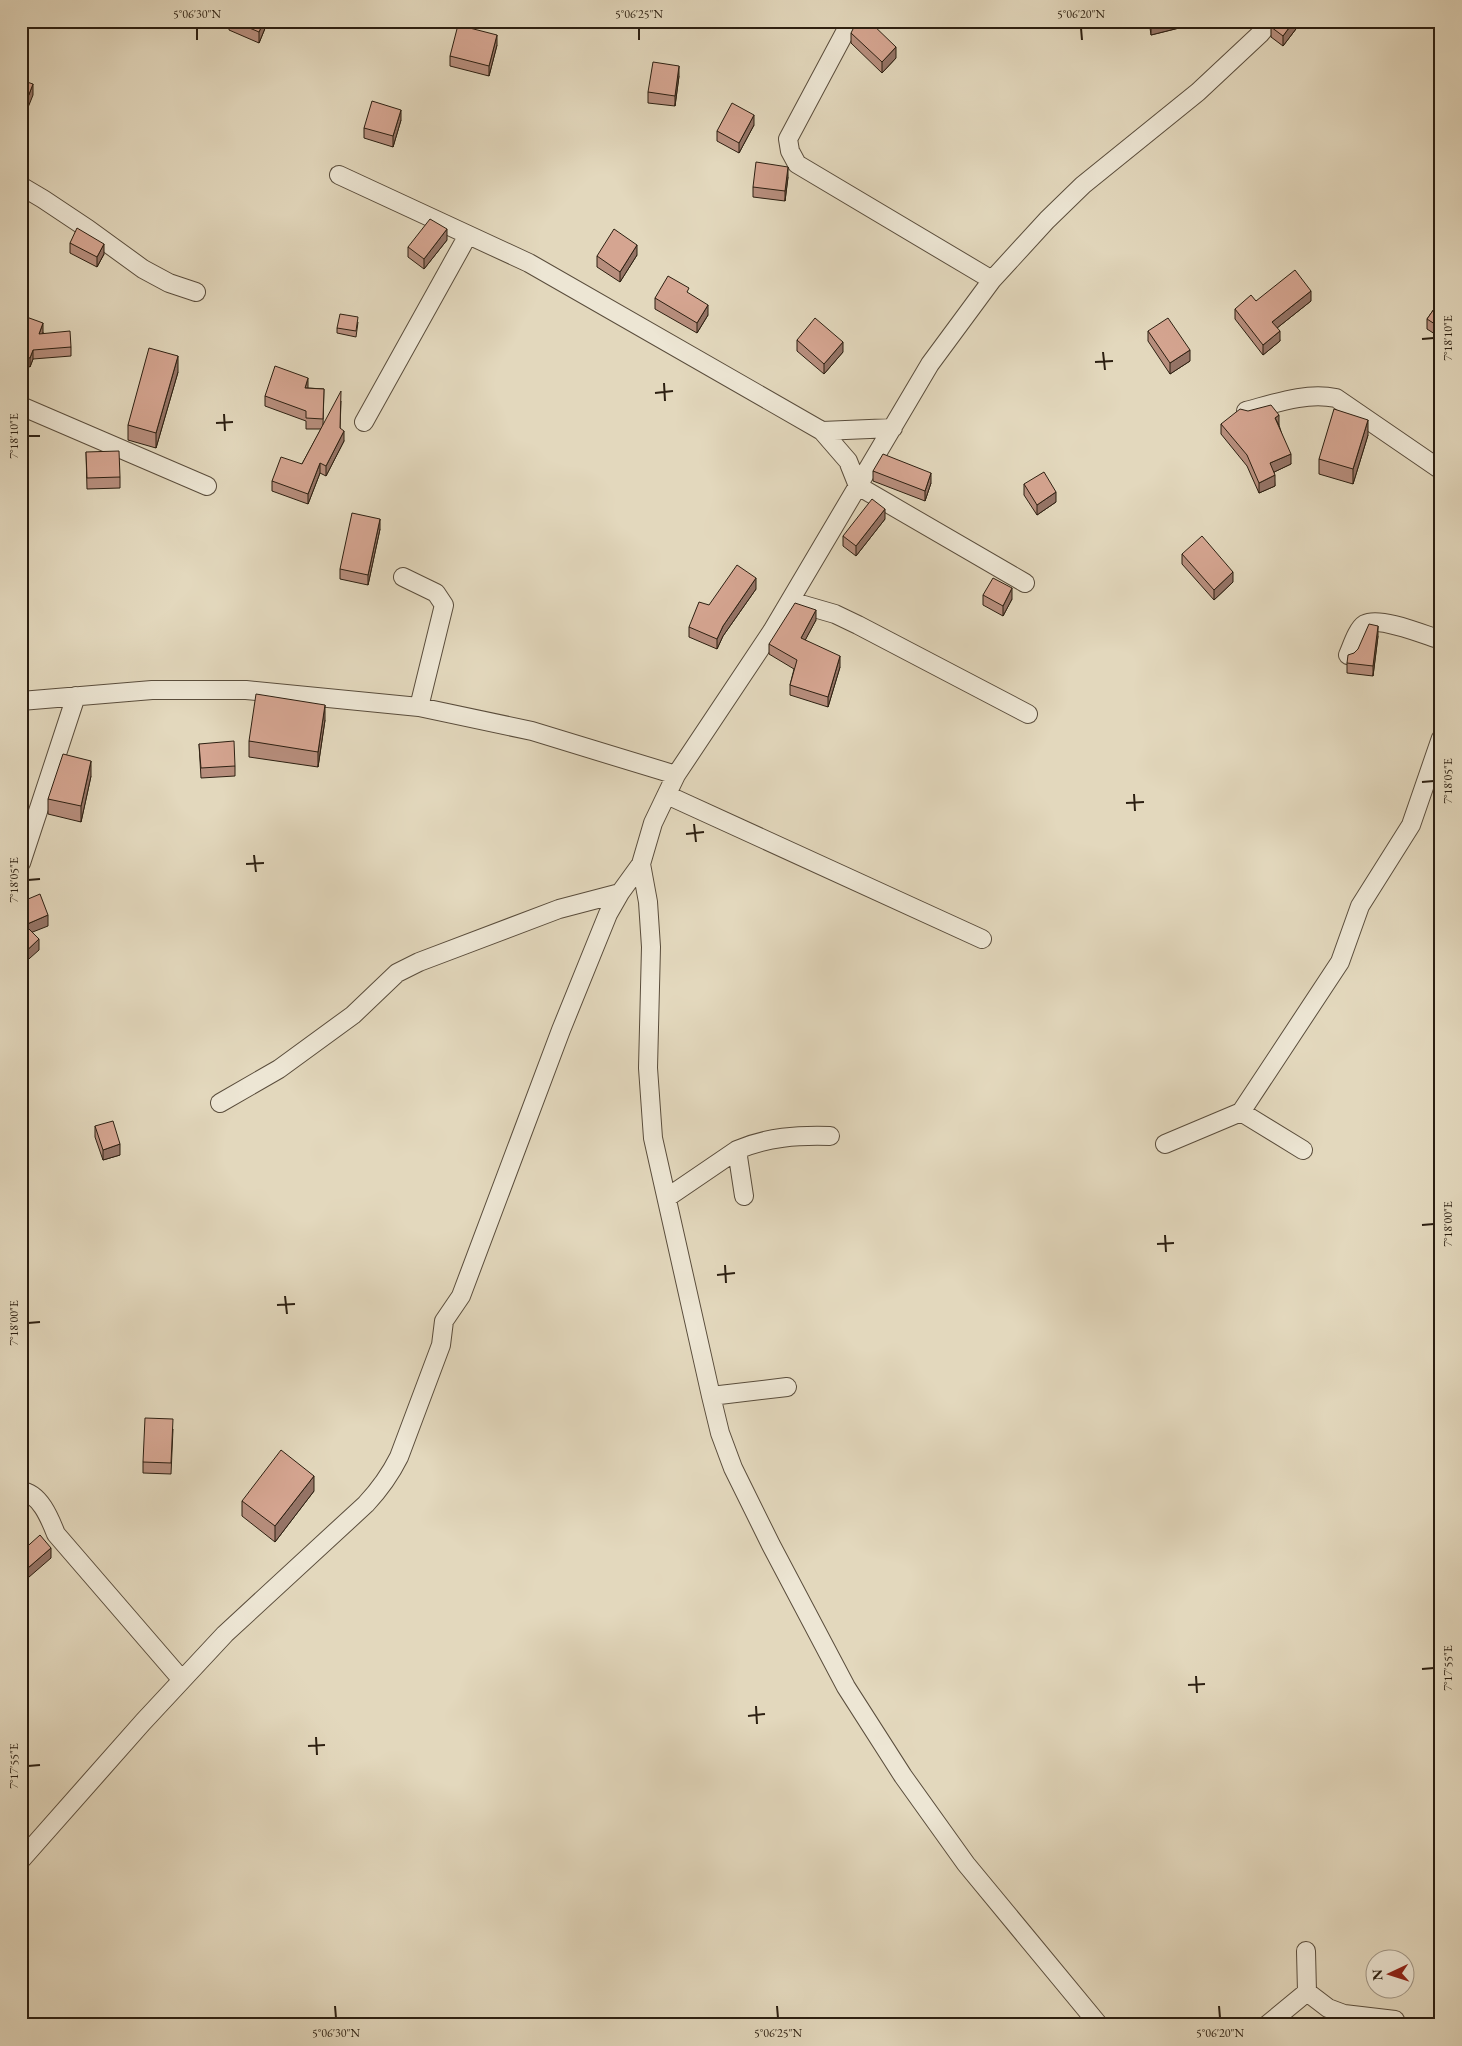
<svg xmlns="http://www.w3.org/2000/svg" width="1462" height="2046" font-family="'EB Garamond',serif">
  <rect width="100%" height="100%" fill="#e3d8bd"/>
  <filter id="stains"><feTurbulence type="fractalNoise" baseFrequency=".004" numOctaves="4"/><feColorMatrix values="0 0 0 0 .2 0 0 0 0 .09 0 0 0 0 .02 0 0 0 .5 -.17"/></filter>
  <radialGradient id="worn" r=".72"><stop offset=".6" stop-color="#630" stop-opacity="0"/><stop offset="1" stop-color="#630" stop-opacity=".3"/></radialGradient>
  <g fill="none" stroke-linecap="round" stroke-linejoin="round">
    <g stroke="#5a4d3c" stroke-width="20">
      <path id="street" d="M851,21L788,139L790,151L797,164L992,280
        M339,175L529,263L822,431L848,461L858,486L1025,583
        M21,186L43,199L88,229L143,269L169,283L196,292
        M21,406L207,486
        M1246,411C1276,403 1306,392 1336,398L1441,470
        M364,422L468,235
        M822,431L893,428
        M403,577L436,593L444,605L419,707
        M790,601L835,614L858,625L1028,714
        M1348,655C1352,646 1357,629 1365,624C1380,616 1425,635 1441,640
        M21,701L152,690H246L419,707L532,731L676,775
        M667,795L982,939
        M21,863L76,696
        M220,1103L279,1069L353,1015L397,973L419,962L559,909L620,893
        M1241,1112L1303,1150
        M1165,1144L1241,1112L1340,962L1360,906L1411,825L1441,738
        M737,1150L744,1196
        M668,1197L737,1150C767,1137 798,1135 830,1136
        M711,1396L787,1387
        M21,1491C40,1493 50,1519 56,1534L182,1680
        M21,1860L143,1722L225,1634L366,1504C380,1489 390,1475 399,1457L441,1345L444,1321L461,1296L561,1030L608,914L620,893L641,864
        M1307,1992L1328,2008L1344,2014L1395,2020
        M1099,2025L966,1864L903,1776L846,1687L771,1545L733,1468L720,1433L711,1396L653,1138L648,1068L651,947L648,902L641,864L653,823L676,775L772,631L930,364L992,280L1047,220L1083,185L1198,92L1260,34L1271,21
        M1267,2025L1307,1992L1306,1951"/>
    </g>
    <use href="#street" stroke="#ede6d4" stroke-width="18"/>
  </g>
  <path fill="#b78e7d" stroke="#2c1f11" d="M229,21H268L259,43L229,30Z
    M1149,21H1191V25L1151,35Z
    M1275,21H1302L1283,46L1271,37V27Z
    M851,33L896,58L882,73L851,43Z
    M497,45L489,76L450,66V56Z
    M679,76L675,106L648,103V92Z
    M401,120L393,147L364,138V128Z
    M754,125L739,153L717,141V131Z
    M788,177L785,201L753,197V187Z
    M447,240L424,269L408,257V247Z
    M70,243L104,254L97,267L70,253Z
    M637,255L620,282L597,267V256Z
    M689,294L708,315L697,333L655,309V298Z
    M1441,299V338L1427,329V319Z
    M1256,301H1311L1277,328L1280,341L1263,355L1235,319V309Z
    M21,315L43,332V333L71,347V356L33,359L30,367L21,364Z
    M358,322L356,337L337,333V328Z
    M1148,331L1190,361L1170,374L1148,341Z
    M797,340L843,352L824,374L797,351Z
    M178,372L156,448L128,440V425Z
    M308,388L324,389L323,425L341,401L340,429L344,441L326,476L320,473L308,504L272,491V481L302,464L321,429H306V421L265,406V396Z
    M1221,424L1279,425L1291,464L1274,472L1275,486L1259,493L1247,466L1221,434Z
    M1368,435L1353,484L1319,474V459Z
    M86,452L120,477V488L87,489Z
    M873,471L931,483L925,501L873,481Z
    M1024,484L1056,502L1037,515L1024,495Z
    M885,519L856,556L843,546V536Z
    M380,529L368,585L340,579V569Z
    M1182,554L1233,582L1214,600L1182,564Z
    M756,589L723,636L717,649L689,637V627Z
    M983,595L1012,599L1003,616L983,605Z
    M816,620L805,640L840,667L828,707L790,695V685L794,669L769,654V644Z
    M1378,636L1373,676L1347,673V663L1354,653L1358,649Z
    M325,720L318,767L249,757V741Z
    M199,744L235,766V776L201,778Z
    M91,776L81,822L48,814V799Z
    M95,1126L120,1155L103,1160L95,1137Z
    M173,1429L171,1474L143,1473V1462Z
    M314,1491L275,1542L242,1516V1501Z"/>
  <path fill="#957466" stroke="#2c1f11" d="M264,21H268L259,43V32Z
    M1165,21H1191V25L1151,35V25Z
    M1294,21H1302L1283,46V36Z
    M497,35V45L489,76V66Z
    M896,47V58L882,73V62Z
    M679,66V76L675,106V96Z
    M33,84V95L21,125V115Z
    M401,110V120L393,147V136Z
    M754,115V125L739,153V143Z
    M788,167V177L785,201V191Z
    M447,229V240L424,269V259Z
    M104,244V254L97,267V257Z
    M637,245V255L620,282V272Z
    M1311,291V301L1272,332V322Z
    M708,305V315L697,333V323Z
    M43,323V332L39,343V334Z
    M1280,331V341L1263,355V345Z
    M843,342V352L824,374V364Z
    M33,350V359L30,367V358Z
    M1190,350V361L1170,374V363Z
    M178,356V372L156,448V433Z
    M308,378V388H305Z
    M1279,415V425L1275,418Z
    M1368,420V435L1353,484V469Z
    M344,431V441L326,476V466Z
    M1291,454V464L1270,474V463Z
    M320,463V473L308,504V494Z
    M931,473V483L925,501V491Z
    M1275,475V486L1259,493V483Z
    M1056,492V502L1037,515V505Z
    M885,509V519L856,556V546Z
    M380,519V529L368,585V575Z
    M1233,572V582L1214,600V590Z
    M756,578V589L723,636L717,649V639L723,626Z
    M1012,588V599L1003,616V606Z
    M816,610V620L801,648V638Z
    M1378,626V636L1373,676V666Z
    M840,656V667L828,707V697Z
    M325,705V720L318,767V752Z
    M91,761V776L81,822V806Z
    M48,915V926L25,935V925Z
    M39,939V950L21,966V956Z
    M120,1144V1155L103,1160V1150Z
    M314,1476V1491L275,1542V1526Z
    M51,1548V1558L21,1584V1574Z"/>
  <path fill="#d5a591" stroke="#2c1f11" d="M233,21H264L259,32Z
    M857,21H869L896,47L882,62L851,33Z
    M1151,21H1165L1151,25Z
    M1275,21H1294L1283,36L1271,27Z
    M458,25L497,35L489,66L450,56Z
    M653,62L679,66L675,96L648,92Z
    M21,80L33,84L21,115Z
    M372,101L401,110L393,136L364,128Z
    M732,103L754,115L739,143L717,131Z
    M756,162L788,167L785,191L753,187Z
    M430,219L447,229L424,259L408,247Z
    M77,228L104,244L97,257L70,243Z
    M614,229L637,245L620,272L597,256Z
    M1295,270L1311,291L1272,322L1280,331L1263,345L1235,309L1251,295L1256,301Z
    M668,276L689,288L687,292L708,305L697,323L655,298Z
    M1441,299V328L1427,319Z
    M340,314L358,317L356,331L337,328Z
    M21,315L43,323L39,334L70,331L71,347L33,350L30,358L21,355Z
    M815,318L843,342L824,364L797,340Z
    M1168,318L1190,350L1170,363L1148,331Z
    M149,348L178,356L156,433L128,425Z
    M275,366L308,378L305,388L324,389L323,419L306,418V411L265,396Z
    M341,391L340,428L344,431L326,466L320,463L308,494L272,481L281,457L302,464Z
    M1271,405L1279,415L1275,418L1291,454L1270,463L1275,475L1259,483L1247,455L1221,424L1240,409L1248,411Z
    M1334,409L1368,420L1353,469L1319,459Z
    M119,451L120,477L87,478L86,452Z
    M883,454L931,473L925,491L873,471Z
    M1044,472L1056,492L1037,505L1024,484Z
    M872,499L885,509L856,546L843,536Z
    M352,513L380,519L368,575L340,569Z
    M1202,536L1233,572L1214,590L1182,554Z
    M737,565L756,578L723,626L717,639L689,627L699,602L709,605Z
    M993,578L1012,588L1003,606L983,595Z
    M795,603L816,610L801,638L840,656L828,697L790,685L797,660L769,644Z
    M1369,624L1378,626L1373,666L1347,663L1348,655L1354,653L1358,649Z
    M256,694L325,705L318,752L249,741Z
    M234,741L235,766L201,768L199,744Z
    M63,754L91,761L81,806L48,799Z
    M40,894L48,915L25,925L39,939L21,956V902Z
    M113,1121L120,1144L103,1150L95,1126Z
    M145,1418L173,1419L171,1463L143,1462Z
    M281,1450L314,1476L275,1526L242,1501Z
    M40,1535L51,1548L21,1574V1552Z"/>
  <path fill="none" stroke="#2c1f11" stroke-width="2" d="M197,28V40M639,28V40M1081,28L1082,40M1422,339L1434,338M1103,352L1105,370M1095,362L1113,361M664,383L665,401M655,393L673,391M224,414L225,431M216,423L233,422M28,436H40M1422,782L1434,781M1134,794L1135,811M1126,803L1144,802M694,824L696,842M686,834L704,832M254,855L256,872M246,864L264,863M28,880L40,879M1422,1225L1434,1224M1165,1235L1166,1252M1157,1244L1174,1243M725,1265L726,1283M717,1275L735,1273M285,1296L287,1314M277,1305L295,1304M28,1323L40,1322M1422,1669L1434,1668M1196,1676L1197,1693M1188,1685L1205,1684M756,1706L757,1724M748,1716L765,1714M316,1737L317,1755M308,1746L325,1745M28,1766L40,1765M335,2006L336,2018M777,2006L778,2018M1219,2006L1220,2018"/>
  <rect width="1462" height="2046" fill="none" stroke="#e3d8bd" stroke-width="55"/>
  <g transform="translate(1390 1974) rotate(266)"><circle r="24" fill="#ede6d4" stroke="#a09686"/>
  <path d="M0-4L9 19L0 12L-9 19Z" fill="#8f2418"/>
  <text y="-8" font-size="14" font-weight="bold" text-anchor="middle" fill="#2c1f11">N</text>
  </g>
  <rect x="28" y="28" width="1406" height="1990" fill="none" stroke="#2c1f11" stroke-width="2"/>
  <g font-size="12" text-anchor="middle" fill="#2c1f11">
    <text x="197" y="18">5°06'30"N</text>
    <text x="639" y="18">5°06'25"N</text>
    <text x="1081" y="18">5°06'20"N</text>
    <text transform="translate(1448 338) rotate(-90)" y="4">7°18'10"E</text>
    <text transform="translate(14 436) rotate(-90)" y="4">7°18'10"E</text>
    <text transform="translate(1448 781) rotate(-90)" y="4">7°18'05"E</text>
    <text transform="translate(14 880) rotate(-90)" y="4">7°18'05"E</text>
    <text transform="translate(1448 1224) rotate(-90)" y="4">7°18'00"E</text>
    <text transform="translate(14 1323) rotate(-90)" y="4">7°18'00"E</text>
    <text transform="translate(1448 1668) rotate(-90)" y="4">7°17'55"E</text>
    <text transform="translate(14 1766) rotate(-90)" y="4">7°17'55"E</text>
    <text x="336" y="2037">5°06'30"N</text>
    <text x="778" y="2037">5°06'25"N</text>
    <text x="1220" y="2037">5°06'20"N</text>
  </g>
  <rect width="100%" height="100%" filter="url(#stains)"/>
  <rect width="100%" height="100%" fill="url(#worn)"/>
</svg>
